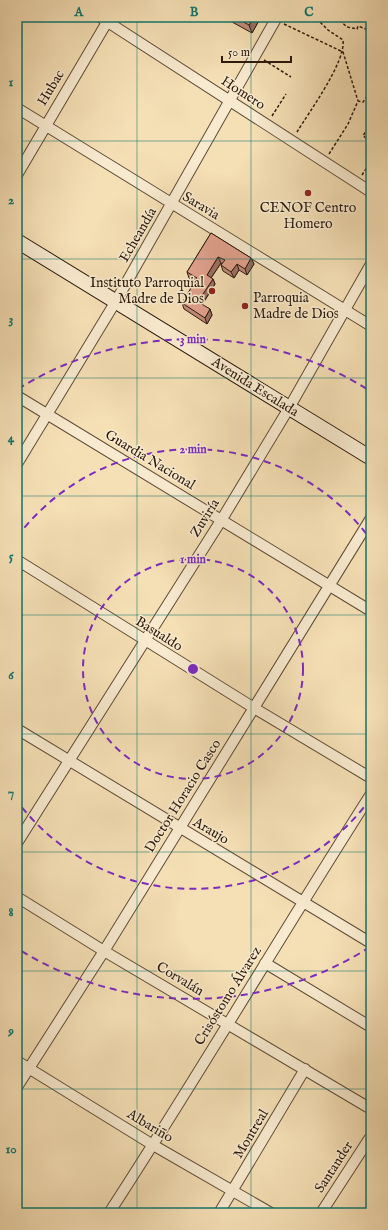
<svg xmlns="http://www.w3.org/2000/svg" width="388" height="1230" font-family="'IM FELL English',serif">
  <rect width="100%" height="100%" fill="#f5dfb5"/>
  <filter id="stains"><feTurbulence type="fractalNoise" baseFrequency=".005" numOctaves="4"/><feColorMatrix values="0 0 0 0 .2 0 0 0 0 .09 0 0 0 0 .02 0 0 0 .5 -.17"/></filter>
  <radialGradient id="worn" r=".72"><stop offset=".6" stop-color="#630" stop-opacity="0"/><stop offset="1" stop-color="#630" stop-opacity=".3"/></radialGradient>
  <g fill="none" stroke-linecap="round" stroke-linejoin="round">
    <g stroke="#5e4b36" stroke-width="12">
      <path id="street" d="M100,17L371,192
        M17,108L371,326
        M17,175L110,17
        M17,396L371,611
        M17,464L116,301L277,17
        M17,560L254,708L371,778
        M17,729L371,943
        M17,843L222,519L289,408L371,264
        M17,897L104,951L371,1109
        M265,963L371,1027
        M17,1061L153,1145L271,1213
        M17,1087L104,951L371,518
        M109,1213C199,1075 282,933 371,794
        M219,1213L305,1069
        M321,1213L371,1136"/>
    </g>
    <g stroke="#2c1a0c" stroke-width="16">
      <path id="secondary" d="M17,241L371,458"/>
    </g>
    <path stroke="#2c1a0c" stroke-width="1.5" stroke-dasharray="3 2" stroke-linecap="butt" d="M336,17L347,27L357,29L358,26L371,31
      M284,24L343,52L358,101
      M264,60L291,77
      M370,94L371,122L363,136L371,141
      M272,116L286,94
      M297,132C309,112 346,62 343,40L328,30L315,17
      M329,154L348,124L358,101L363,102L371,91
      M362,175L371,161"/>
    <use href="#street" stroke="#f8eacf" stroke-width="10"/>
    <use href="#secondary" stroke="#f8eacf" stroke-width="14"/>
  </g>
  <path fill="#c28a7a" stroke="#2c1a0c" d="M223,17H261L252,33Z
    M211,233L251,258L254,264L247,275L239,270L234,278L223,271L221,265L222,264L221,263L211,278L213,279L215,284L202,305L210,309L212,315L207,324L184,309L182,303L195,282L189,278L187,272Z"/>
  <path fill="#9e7163" stroke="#2c1a0c" d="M254,17H261L252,33L249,25Z
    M218,257L221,263L209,281L207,275Z
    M251,258L254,264L247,275L245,269Z
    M237,264L239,270L234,278L231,272Z
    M213,279L215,284L201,306L199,300Z
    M210,309L212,315L207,324L205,318Z"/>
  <path fill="#e1a18e" stroke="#2c1a0c" d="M234,17H254L249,25Z
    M211,233L251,258L245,269L237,264L231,272L221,265L225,260L218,257L207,275L213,279L199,300L200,303L210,309L205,318L182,303L197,278L187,272Z"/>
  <path fill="none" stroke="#0f766e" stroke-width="1" stroke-opacity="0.55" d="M137,17V1213M251,17V1213M17,141H371M17,259H371M17,378H371M17,496H371M17,615H371M17,734H371M17,852H371M17,971H371M17,1089H371"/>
  <g fill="none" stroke="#7b2cbf" stroke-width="2" stroke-dasharray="7 5">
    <circle cx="193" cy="669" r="110"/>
    <path d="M371 798A220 220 0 0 1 17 801M17 537A220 220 0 0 1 371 540"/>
    <path d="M370 947A330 330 0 0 1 18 949M18 389A330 330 0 0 1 370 391"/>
  </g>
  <g fill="#8f2418" stroke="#f8eacf" stroke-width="1.5">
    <circle cx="308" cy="193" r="4"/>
    <circle cx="212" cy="291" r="4"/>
    <circle cx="245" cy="306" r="4"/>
  </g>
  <g text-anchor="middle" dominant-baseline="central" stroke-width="3" stroke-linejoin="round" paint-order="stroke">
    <g font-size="14" fill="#2c1a0c" stroke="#f8eacf">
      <text transform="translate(51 88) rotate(-59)">Hubac</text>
      <text transform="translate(243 93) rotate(33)">Homero</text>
      <text transform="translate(201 206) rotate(31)">Saravia</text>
      <text transform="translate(138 235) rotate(-60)">Echeandía</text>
      <text transform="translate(255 387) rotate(32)">Avenida Escalada</text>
      <text transform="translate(150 460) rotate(31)">Guardia Nacional</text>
      <text transform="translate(205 518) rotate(-58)">Zuviría</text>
      <text transform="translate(159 634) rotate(32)">Basualdo</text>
      <text transform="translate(183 796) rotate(-58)">Doctor Horacio Casco</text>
      <text transform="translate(211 831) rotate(31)">Araujo</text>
      <text transform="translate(180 979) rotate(31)">Corvalán</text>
      <text transform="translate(228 996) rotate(-58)">Crisóstomo Álvarez</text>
      <text transform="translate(150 1126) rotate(31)">Albariño</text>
      <text transform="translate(251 1134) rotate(-59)">Montreal</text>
      <text transform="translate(334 1167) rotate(-57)">Santander</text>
    </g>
    <g font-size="14" fill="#2c1a0c" stroke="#f8eacf">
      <text x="308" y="208">CENOF Centro<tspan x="308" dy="16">Homero</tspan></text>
      <text x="204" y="283" text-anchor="end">Instituto Parroquial<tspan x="204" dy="16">Madre de Dios</tspan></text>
      <text x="253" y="298" text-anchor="start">Parroquia<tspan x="253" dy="16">Madre de Dios</tspan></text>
    </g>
  </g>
  <circle cx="193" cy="669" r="6" fill="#7b2cbf" stroke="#f8eacf" stroke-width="2"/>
  <g font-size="12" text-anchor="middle" font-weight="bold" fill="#7b2cbf" stroke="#f8eacf" stroke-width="3" stroke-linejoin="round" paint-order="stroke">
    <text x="193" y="343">3 min</text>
    <text x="193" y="453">2 min</text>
    <text x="193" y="563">1 min</text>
  </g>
  <rect width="388" height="1230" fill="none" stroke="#f5dfb5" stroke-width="44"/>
  <path d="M222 56v6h69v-6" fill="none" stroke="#2c1a0c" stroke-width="2"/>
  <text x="228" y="56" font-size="12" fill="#2c1a0c" stroke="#f8eacf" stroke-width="3" paint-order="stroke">50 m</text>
  <rect x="22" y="22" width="344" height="1186" fill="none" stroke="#0f766e" stroke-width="1.5"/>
  <g font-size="13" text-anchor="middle" font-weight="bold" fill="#0f766e">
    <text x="79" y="16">A</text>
    <text x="194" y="16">B</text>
    <text x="309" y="16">C</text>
    <text x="11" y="86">1</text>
    <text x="11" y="204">2</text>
    <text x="11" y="323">3</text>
    <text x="11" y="442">4</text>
    <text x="11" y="560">5</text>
    <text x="11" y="679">6</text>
    <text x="11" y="797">7</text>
    <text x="11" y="916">8</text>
    <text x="11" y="1035">9</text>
    <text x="11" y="1153">10</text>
  </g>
  <rect width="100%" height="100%" filter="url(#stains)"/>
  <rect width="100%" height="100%" fill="url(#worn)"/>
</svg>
